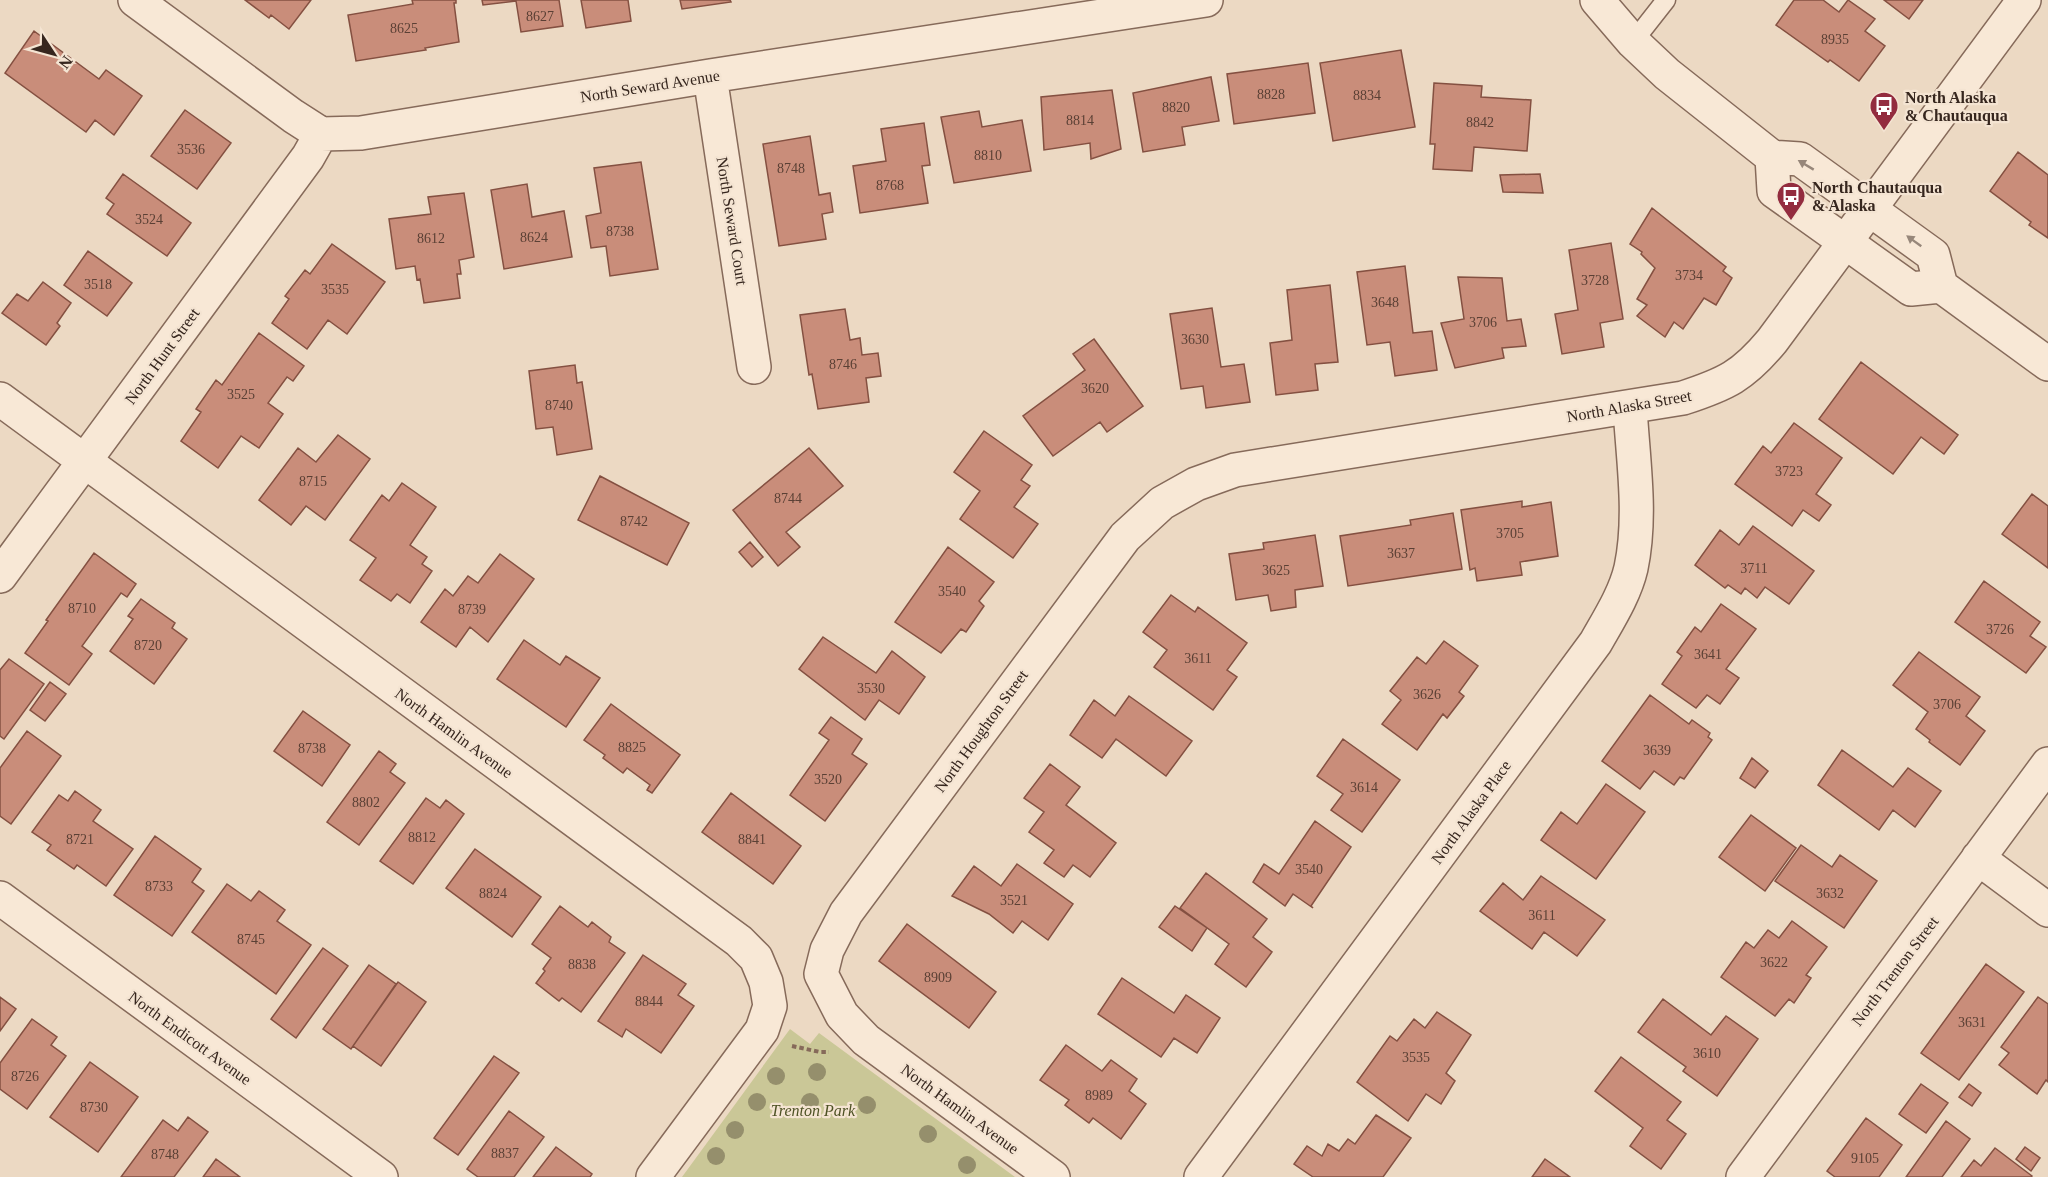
<svg xmlns="http://www.w3.org/2000/svg" width="2048" height="1177" font-family="'Times New Roman',serif">
  <rect width="100%" height="100%" fill="#ecd9c3"/>
  <path fill="#cac797" d="M790,1029L810,1044L819,1033L1015,1177H682Z"/>
  <path fill="#c98d7a" stroke="#845041" stroke-width="1.5" d="M245,0H311L289,29L271,15L269,18Z
    M412,0H456V3H454L459,42L425,48L426,50L356,61L348,15L413,4Z
    M482,0H559L563,26L521,32L516,1L483,5Z
    M581,0H628L631,21L586,28Z
    M680,0H730L731,2L682,9Z
    M1794,0H1823L1839,12L1848,0L1875,19L1865,31L1885,46L1859,81L1830,60L1828,62L1776,25Z
    M1884,0H1923L1909,19Z
    M34,31L99,79L106,70L142,96L114,135L95,120L86,132L5,73Z
    M1401,50L1415,127L1333,141L1320,63Z
    M1308,63L1315,113L1234,124L1227,74Z
    M1211,77L1219,121L1182,127L1185,145L1143,152L1133,93Z
    M1434,83L1482,86L1481,97L1531,100L1527,151L1474,147L1472,171L1433,169L1435,144H1430Z
    M1112,90L1121,149L1091,159L1090,143L1044,150L1041,97Z
    M185,110L231,143L197,189L151,156Z
    M979,111L982,127L1022,120L1031,171L954,183L941,117Z
    M924,123L930,165L922,166L928,203L860,213L853,166L886,161L881,129Z
    M810,136L819,195L830,193L833,212L822,214L826,239L779,246L763,144Z
    M2018,152L2048,175V238L2029,225L2031,222L1990,191Z
    M641,162L658,269L610,276L606,246L591,248L586,216L601,213L594,168Z
    M123,174L191,223L167,256L107,214L114,204L106,198Z
    M1540,174L1543,193L1503,192L1500,175Z
    M527,184L532,217L564,211L572,257L504,269L491,190Z
    M464,193L474,257L459,260L461,274H457L460,298L424,303L420,279L417,280L415,266L396,269L389,219L431,214L428,197Z
    M1652,208L1726,267L1723,271L1732,278L1716,305L1704,298L1683,329L1674,322L1665,337L1637,316L1647,305L1637,299L1655,268L1641,254L1642,252L1630,244Z
    M1611,243L1623,319L1600,323L1604,347L1562,354L1555,314L1578,310L1569,250Z
    M332,244L385,282L347,334L328,320L307,349L272,323L289,299L285,296L305,270L310,274Z
    M88,251L132,283L107,316L64,285Z
    M1405,266L1413,333L1432,331L1437,370L1395,376L1390,342L1367,345L1357,272Z
    M1458,277L1502,278L1507,321L1521,319L1526,346L1502,348L1504,358L1455,368L1441,323L1464,319Z
    M43,282L71,303L57,323L60,326L46,345L2,313L17,294L28,301Z
    M1330,285L1338,362L1315,364L1318,390L1276,395L1270,343L1292,340L1287,290Z
    M1212,308L1221,367L1244,364L1250,402L1206,408L1203,386L1181,389L1170,314Z
    M845,309L850,340L860,338L862,355L878,353L881,376L866,378L869,402L818,409L812,374L809,375L800,315Z
    M259,333L304,366L293,381L287,377L268,403L283,414L259,448L241,436L218,468L181,441L201,412L196,409L216,380L222,385Z
    M1094,339L1143,406L1107,432L1100,422L1053,456L1023,416L1085,370L1073,354Z
    M1861,362L1958,435L1944,454L1921,437L1893,474L1819,419Z
    M575,365L577,383L582,382L592,449L557,455L553,427L536,429L529,371Z
    M1794,423L1842,458L1816,494L1831,505L1819,521L1803,510L1792,526L1735,484L1763,446L1771,453Z
    M984,431L1032,465L1021,480L1030,486L1014,507L1038,524L1013,558L960,519L980,491L954,472Z
    M338,435L370,459L325,520L306,506L291,525L259,500L298,448L316,462Z
    M809,448L843,486L786,532L800,547L778,566L733,510Z
    M600,476L689,523L667,565L578,520Z
    M402,483L436,507L410,545L427,557L422,564L432,571L410,603L397,594L391,601L360,580L376,558L350,540L382,495L389,501Z
    M2032,494L2048,506V568L2002,534Z
    M1522,501V507L1551,502L1558,556L1520,562L1522,575L1477,581L1475,568L1470,570L1461,510Z
    M1453,513L1462,569L1348,586L1340,536L1411,525L1410,520Z
    M1753,526L1814,571L1789,604L1765,587L1757,598L1745,588L1741,594L1728,585L1725,588L1695,565L1720,530L1739,545Z
    M1315,535L1323,586L1295,590L1296,607L1271,611L1268,595L1236,600L1229,554L1264,549L1263,543Z
    M750,542L763,557L752,567L739,552Z
    M948,547L994,582L979,601L984,606L966,632L961,629L941,653L895,622Z
    M94,553L136,584L127,597L121,593L82,646L92,654L69,685L25,653L48,621L46,620Z
    M500,554L534,579L488,642L470,627L456,647L421,622L445,589L453,596L468,576L478,583Z
    M1984,581L2040,622L2030,636L2046,647L2026,673L1955,622Z
    M1171,595L1195,612L1198,607L1247,643L1227,670L1237,677L1213,710L1154,667L1167,650L1143,632Z
    M141,599L175,623L172,628L187,639L154,684L110,651L133,619L128,616Z
    M1721,604L1756,629L1726,669L1739,678L1720,704L1707,695L1696,708L1662,684L1682,656L1677,652L1695,627L1701,632Z
    M823,637L876,673L892,651L925,677L899,714L879,700L865,720L799,669Z
    M524,640L560,665L566,656L600,678L566,727L497,679Z
    M1444,641L1478,666L1459,692L1464,696L1447,718L1443,714L1417,750L1382,724L1401,700L1390,691L1417,657L1426,664Z
    M1919,652L1980,697L1966,716L1985,731L1960,765L1929,742L1930,740L1916,729L1928,712L1893,685Z
    M9,659L44,684L4,739L0,736V670Z
    M50,682L66,694L45,721L30,710Z
    M1650,695L1689,724L1692,720L1710,733L1708,737L1712,740L1684,779L1680,777L1674,785L1654,771L1640,789L1602,761Z
    M1129,696L1192,741L1166,776L1116,739L1102,758L1070,735L1094,700L1115,716Z
    M611,704L680,755L652,793L647,790L650,785L627,768L623,773L603,758L605,755L584,740Z
    M303,711L350,745L322,786L274,751Z
    M831,717L862,739L852,754L867,764L825,821L790,795L829,740L819,733Z
    M27,731L61,756L11,824L0,816V768Z
    M1343,739L1400,780L1362,832L1331,810L1343,794L1317,776Z
    M1842,750L1893,787L1908,768L1941,791L1915,827L1893,810L1879,830L1818,785Z
    M379,751L396,764L390,772L405,783L359,845L327,822Z
    M1752,758L1768,771L1755,788L1740,778Z
    M1050,764L1080,787L1066,805L1116,843L1090,877L1073,865L1064,877L1044,863L1054,850L1029,832L1044,812L1024,798Z
    M1606,784L1645,812L1596,879L1541,840L1561,812L1577,824Z
    M75,791L101,810L93,821L133,849L106,886L77,865L74,869L47,850L51,845L32,832L59,795L68,801Z
    M731,793L801,846L773,884L702,832Z
    M426,798L440,808L446,800L464,814L413,884L380,861Z
    M1751,815L1796,848L1765,891L1719,857Z
    M1315,821L1351,847L1311,906L1313,908L1293,894L1285,906L1253,882L1264,864L1279,874Z
    M155,836L201,869L192,882L204,891L172,936L114,895Z
    M1801,845L1832,867L1840,855L1877,881L1844,928L1775,881Z
    M475,849L541,897L512,937L446,888Z
    M1017,864L1073,904L1048,940L1022,921L1013,933L989,914L952,896L974,866L1001,886Z
    M1206,873L1267,919L1253,937L1272,952L1246,987L1215,964L1229,944L1180,908Z
    M1541,876L1605,920L1577,956L1544,932L1532,949L1480,911L1503,883L1523,900Z
    M227,884L251,901L259,891L285,910L277,921L311,945L276,994L192,932Z
    M560,906L588,927L592,922L611,937L609,942L625,953L581,1012L562,998L559,1001L536,983L545,971L543,969L551,958L532,944Z
    M1175,906L1207,928L1192,951L1159,927Z
    M1792,921L1827,947L1806,975L1811,978L1794,1003L1789,999L1775,1016L1721,977L1746,942L1754,948L1768,930L1779,938Z
    M907,924L996,992L969,1028L879,961Z
    M323,948L348,966L296,1038L271,1019Z
    M643,955L686,984L678,995L694,1006L661,1053L626,1029L622,1037L598,1021Z
    M1986,964L2024,992L1959,1080L1921,1053Z
    M369,965L396,984L351,1049L323,1029Z
    M1122,978L1174,1013L1186,995L1220,1018L1197,1053L1174,1038L1161,1057L1098,1014Z
    M398,982L426,1002L381,1066L353,1046Z
    M0,997L16,1009L0,1031Z
    M2038,997L2048,1004V1082L2046,1080L2037,1094L1999,1065L2009,1053L2001,1047Z
    M1663,999L1711,1035L1726,1016L1758,1039L1717,1096L1683,1071L1686,1067L1638,1032Z
    M1437,1012L1471,1035L1446,1073L1455,1081L1441,1104L1426,1094L1408,1121L1357,1082L1390,1036L1397,1041L1414,1019L1425,1028Z
    M32,1019L57,1037L51,1045L66,1056L27,1109L0,1089V1063Z
    M1066,1045L1102,1071L1111,1060L1137,1079L1129,1091L1146,1104L1121,1139L1093,1118L1089,1123L1065,1105L1069,1100L1040,1080Z
    M494,1056L519,1073L458,1155L434,1138Z
    M1621,1057L1681,1102L1667,1120L1686,1134L1661,1169L1630,1146L1643,1128L1595,1091Z
    M90,1062L138,1097L98,1152L50,1117Z
    M1921,1084L1948,1103L1926,1133L1899,1114Z
    M1969,1084L1981,1093L1972,1106L1959,1097Z
    M509,1111L544,1137L514,1177H478L467,1169Z
    M1376,1115L1411,1138L1383,1177H1313L1294,1164L1307,1146L1322,1156L1328,1144L1339,1151L1348,1139L1355,1144Z
    M188,1117L208,1132L174,1177H121L163,1120L178,1131Z
    M1866,1118L1902,1145L1879,1177H1835L1827,1171Z
    M1946,1121L1970,1139L1942,1177H1906Z
    M556,1147L592,1174L590,1177H533Z
    M2025,1147L2040,1158L2031,1171L2016,1159Z
    M1995,1148L2032,1176L2031,1177H1961L1974,1160L1981,1166Z
    M216,1159L240,1177H203Z
    M1545,1159L1570,1177H1532Z"/>
  <g fill="none" stroke-linecap="round" stroke-linejoin="round">
    <g stroke="#866a5a" stroke-width="21">
      <path id="service" d="M1633,42L1666,0"/>
    </g>
    <g stroke="#866a5a" stroke-width="36">
      <path id="minor" d="M135,0L293,116L321,134L361,133L710,76L1206,0
        M710,76L754,367
        M0,399L739,941L756,958L766,982L770,1006L762,1030L653,1177
        M0,576L308,157L321,134
        M1978,858L2048,910
        M0,898L381,1177
        M1053,1177L866,1040L842,1015L821,974L827,950L846,913L1125,537L1162,503L1196,484L1235,470L1683,398C1726,384 1743,376 1772,341L2024,0
        M1201,1177L1596,642C1609,619 1625,594 1631,568C1642,516 1633,460 1630,408
        M1743,1177L2048,764"/>
    </g>
    <g stroke="#866a5a" stroke-width="36">
      <path id="tertiary" d="M1597,0L1633,42L1667,74L1772,157L1800,159L1933,255L1941,286L2048,364
        M1772,157L1774,191L1911,289L1941,286"/>
    </g>
    <path stroke="#866a5a" stroke-width="4" stroke-dasharray="4.5 3" stroke-linecap="butt" d="M792,1046L820,1052H829"/>
    <use href="#service" stroke="#f8e8d6" stroke-width="18"/>
    <use href="#minor" stroke="#f8e8d6" stroke-width="33"/>
    <use href="#tertiary" stroke="#f8e8d6" stroke-width="33"/>
  </g>
  <g fill="#958f6c">
    <circle cx="817" cy="1072" r="9"/>
    <circle cx="776" cy="1076" r="9"/>
    <circle cx="757" cy="1102" r="9"/>
    <circle cx="810" cy="1102" r="9"/>
    <circle cx="867" cy="1105" r="9"/>
    <circle cx="735" cy="1130" r="9"/>
    <circle cx="928" cy="1134" r="9"/>
    <circle cx="716" cy="1156" r="9"/>
    <circle cx="967" cy="1165" r="9"/>
  </g>
  <defs><path id="oneway-solid" d="M-6-.8H1V-3.2L6.5 0L1 3.2V.8H-6Z" transform="scale(1.5)"/></defs>
  <g fill="#97877a">
    <use href="#oneway-solid" transform="translate(1806 165) rotate(-149)"/>
    <use href="#oneway-solid" transform="translate(1914 241) rotate(-144)"/>
  </g>
  <defs>
    <g id="bus-pin" transform="scale(1.5)"><path d="M0 17L-7.5 6A9.5 9.5 0 1 1 7.5 6Z" fill="#932c3f" stroke="#f4e4d2"/><path d="M-5-6H5V4H4V6H2V4H-2V6H-4V4H-5ZM-3.5-4V0h7V-4ZM-3.5 1.2v1.5H-2V1.2ZM2 1.2v1.5H3.5V1.2Z" fill="#fff"/></g>
  </defs>
  <g fill-rule="evenodd">
    <use href="#bus-pin" x="1884" y="106"/>
    <use href="#bus-pin" x="1791" y="196"/>
  </g>
  <g text-anchor="middle" dominant-baseline="central" stroke-width="4.5" stroke-linejoin="round" paint-order="stroke">
    <g font-size="14" fill="#5b4035">
      <text x="540" y="16">8627</text>
      <text x="404" y="28">8625</text>
      <text x="1835" y="39">8935</text>
      <text x="1271" y="94">8828</text>
      <text x="1367" y="95">8834</text>
      <text x="1176" y="107">8820</text>
      <text x="1080" y="120">8814</text>
      <text x="1480" y="122">8842</text>
      <text x="191" y="149">3536</text>
      <text x="988" y="155">8810</text>
      <text x="791" y="168">8748</text>
      <text x="890" y="185">8768</text>
      <text x="149" y="219">3524</text>
      <text x="620" y="231">8738</text>
      <text x="534" y="237">8624</text>
      <text x="431" y="238">8612</text>
      <text x="1689" y="275">3734</text>
      <text x="1595" y="280">3728</text>
      <text x="98" y="284">3518</text>
      <text x="335" y="289">3535</text>
      <text x="1385" y="302">3648</text>
      <text x="1483" y="322">3706</text>
      <text x="1195" y="339">3630</text>
      <text x="843" y="364">8746</text>
      <text x="1095" y="388">3620</text>
      <text x="241" y="394">3525</text>
      <text x="559" y="405">8740</text>
      <text x="1789" y="471">3723</text>
      <text x="313" y="481">8715</text>
      <text x="788" y="498">8744</text>
      <text x="634" y="521">8742</text>
      <text x="1510" y="533">3705</text>
      <text x="1401" y="553">3637</text>
      <text x="1754" y="568">3711</text>
      <text x="1276" y="570">3625</text>
      <text x="952" y="591">3540</text>
      <text x="82" y="608">8710</text>
      <text x="472" y="609">8739</text>
      <text x="2000" y="629">3726</text>
      <text x="148" y="645">8720</text>
      <text x="1708" y="654">3641</text>
      <text x="1198" y="658">3611</text>
      <text x="871" y="688">3530</text>
      <text x="1427" y="694">3626</text>
      <text x="1947" y="704">3706</text>
      <text x="632" y="747">8825</text>
      <text x="312" y="748">8738</text>
      <text x="1657" y="750">3639</text>
      <text x="828" y="779">3520</text>
      <text x="1364" y="787">3614</text>
      <text x="366" y="802">8802</text>
      <text x="422" y="837">8812</text>
      <text x="80" y="839">8721</text>
      <text x="752" y="839">8841</text>
      <text x="1309" y="869">3540</text>
      <text x="159" y="886">8733</text>
      <text x="493" y="893">8824</text>
      <text x="1830" y="893">3632</text>
      <text x="1014" y="900">3521</text>
      <text x="1542" y="915">3611</text>
      <text x="251" y="939">8745</text>
      <text x="1774" y="962">3622</text>
      <text x="582" y="964">8838</text>
      <text x="938" y="977">8909</text>
      <text x="649" y="1001">8844</text>
      <text x="1972" y="1022">3631</text>
      <text x="1707" y="1053">3610</text>
      <text x="1416" y="1057">3535</text>
      <text x="25" y="1076">8726</text>
      <text x="1099" y="1095">8989</text>
      <text x="94" y="1107">8730</text>
      <text x="505" y="1153">8837</text>
      <text x="165" y="1154">8748</text>
      <text x="1865" y="1158">9105</text>
    </g>
    <g font-size="16" fill="#36261e" stroke="#f4e4d2">
      <text transform="translate(650 86) rotate(-9)">North Seward Avenue</text>
      <text transform="translate(732 221) rotate(81)">North Seward Court</text>
      <text transform="translate(162 356) rotate(-54)">North Hunt Street</text>
      <text transform="translate(1629 406) rotate(-10)">North Alaska Street</text>
      <text transform="translate(981 731) rotate(-54)">North Houghton Street</text>
      <text transform="translate(454 733) rotate(36)">North Hamlin Avenue</text>
      <text transform="translate(1471 812) rotate(-54)">North Alaska Place</text>
      <text transform="translate(1895 971) rotate(-53)">North Trenton Street</text>
      <text transform="translate(190 1038) rotate(36)">North Endicott Avenue</text>
      <text transform="translate(960 1109) rotate(36)">North Hamlin Avenue</text>
    </g>
    <g font-size="16" font-weight="bold" fill="#36261e" stroke="#f4e4d2" text-anchor="start">
      <text x="1905" y="97">North Alaska<tspan x="1905" dy="18">&amp; Chautauqua</tspan></text>
      <text x="1812" y="187">North Chautauqua<tspan x="1812" dy="18">&amp; Alaska</tspan></text>
    </g>
    <g font-size="16" font-style="italic" fill="#4e5225" stroke="#f4e4d2">
      <text x="813" y="1110">Trenton Park</text>
    </g>
  </g>
  <g transform="translate(54 54) rotate(126)" stroke="#f4e4d2" stroke-width="4.5" paint-order="stroke">
  <path d="M0-4.5L10 22L0 15L-10 22Z" fill="#36261e"/>
  <text y="-9" font-size="16" font-weight="bold" text-anchor="middle" fill="#36261e">N</text>
  </g>
</svg>
